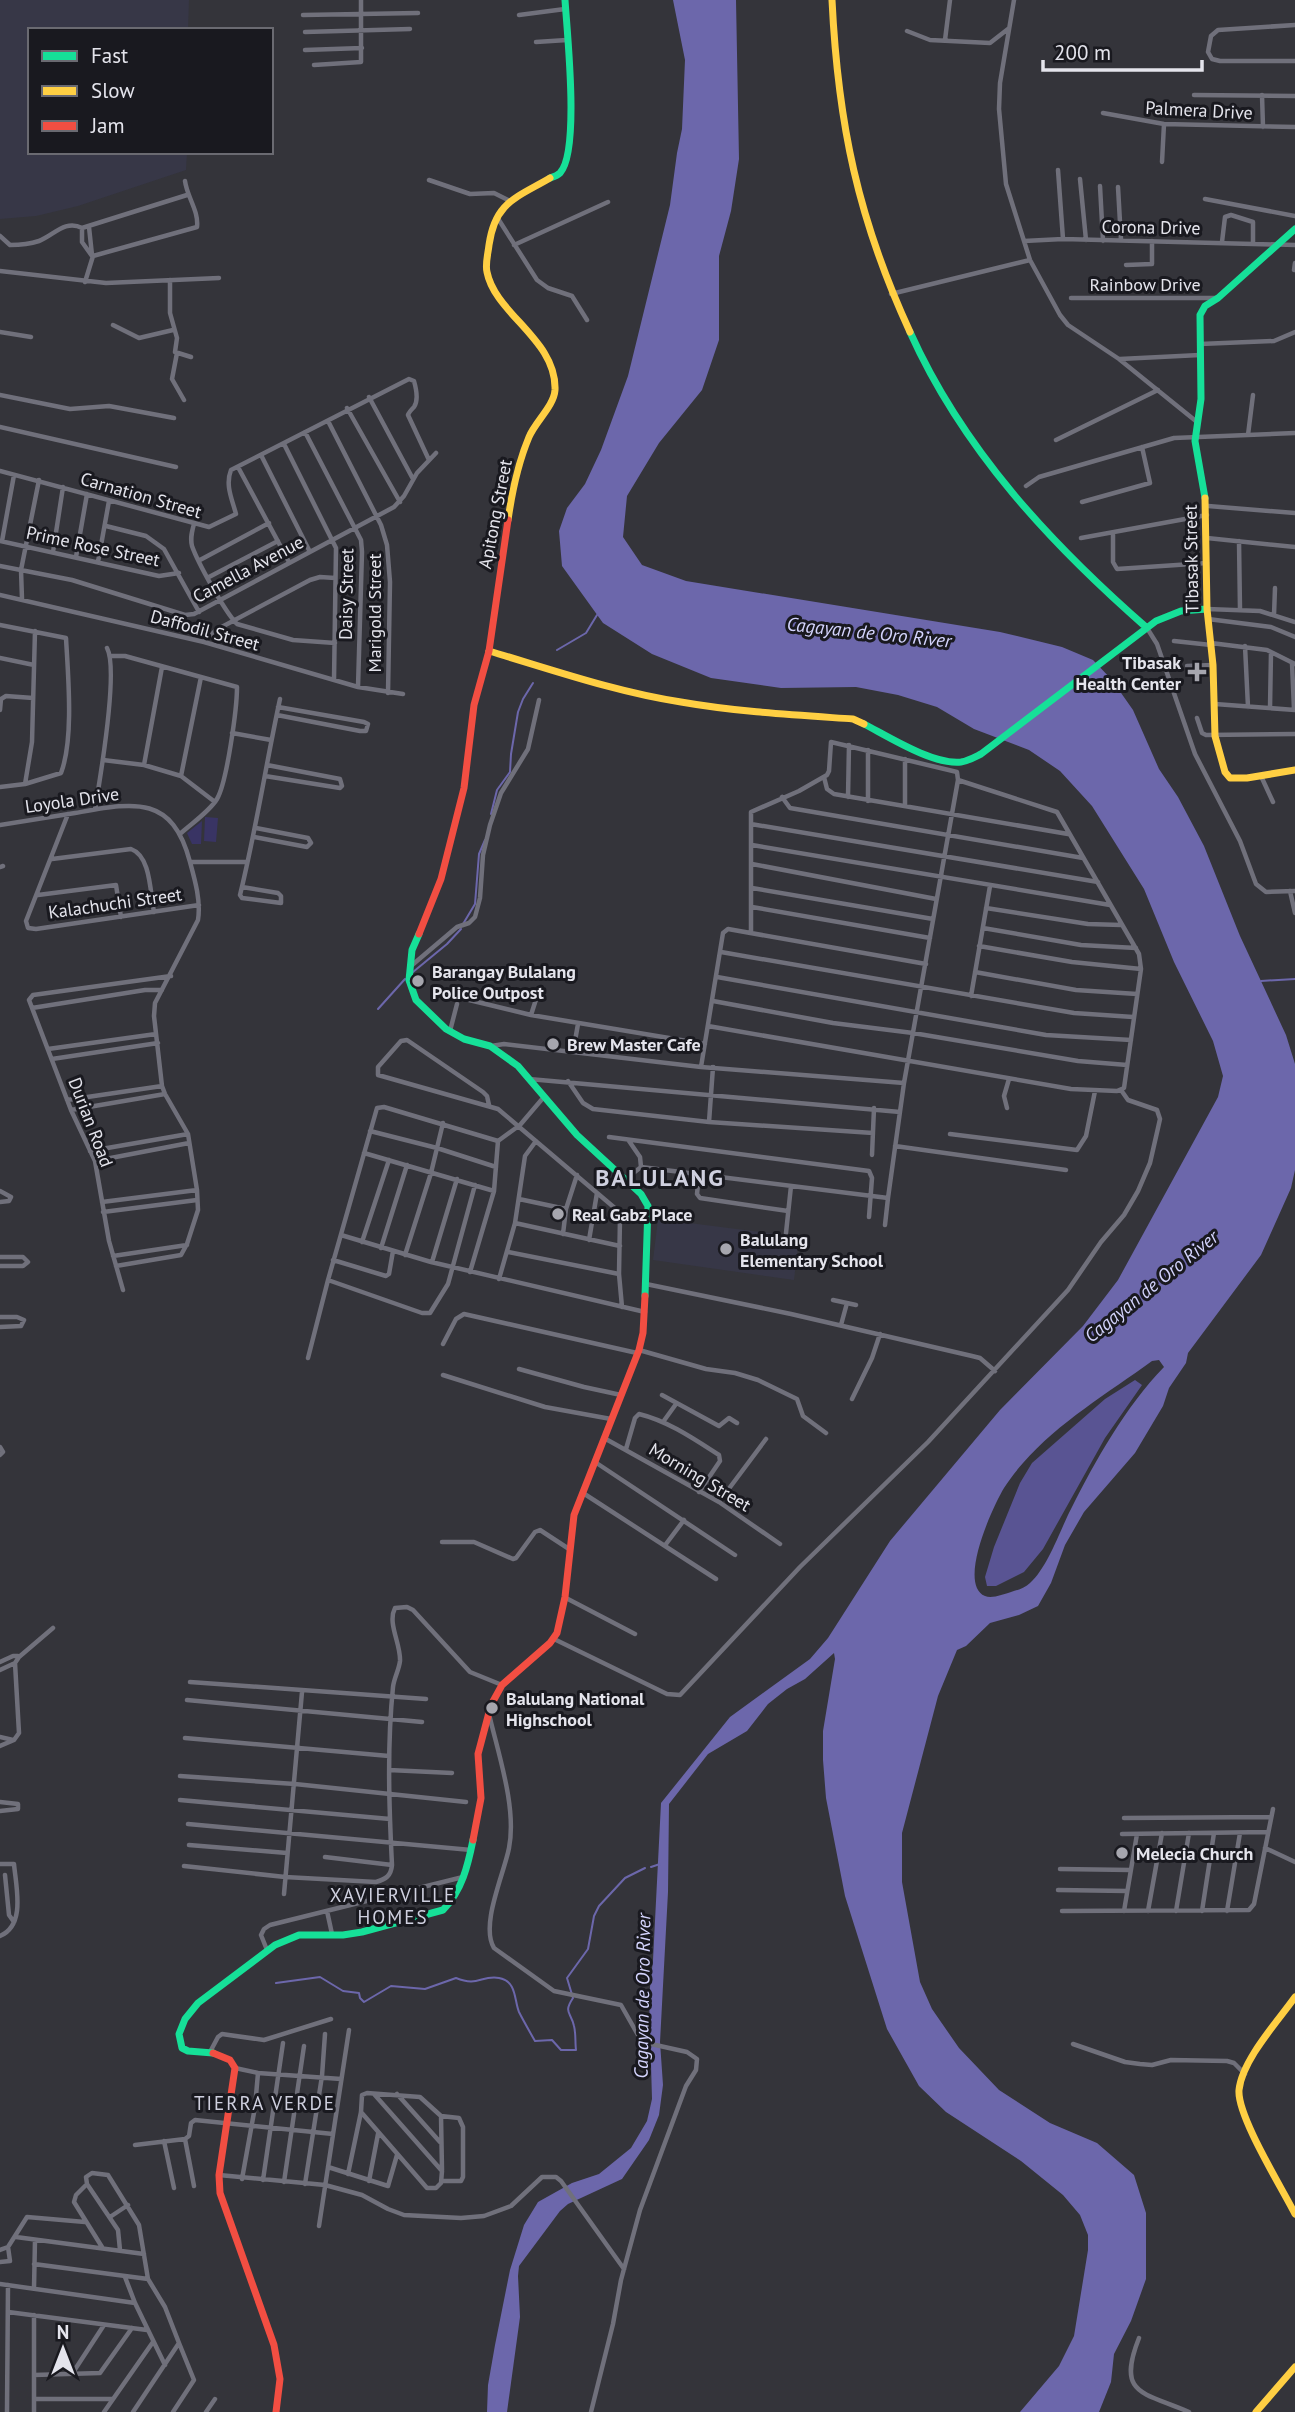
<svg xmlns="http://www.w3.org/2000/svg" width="1295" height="2412" font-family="'PT Sans',sans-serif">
  <rect width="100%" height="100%" fill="#34343a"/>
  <path fill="#373747" d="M0,0H189L188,30H30V152H187L186,170L78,206L36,216L0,219Z
    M658,1219L799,1237L794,1280L653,1260Z"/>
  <path fill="#393464" d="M205,817L218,818L216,842L204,841Z
    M202,821L201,844H192L187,833Z"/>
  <path fill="#595493" d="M1135,1380L1142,1385L1105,1438L1043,1549L1024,1572L996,1586H987L985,1577L994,1547L1020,1483L1032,1463L1105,1399Z"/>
  <path fill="#6c67ab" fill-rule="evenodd" d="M673,0H736L739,159L731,211L719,256V340L702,390L659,443L627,496L623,537L642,565L686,581L1000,632L1062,647L1093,660L1112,680L1133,710L1159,769L1178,797L1204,846L1240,936L1286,1035L1295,1064V1170L1291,1188L1261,1255L1188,1353L1186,1363L1169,1388L1163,1406L1135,1453L1084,1512L1065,1545L1051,1583L1038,1606L1019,1615L990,1623L966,1646L957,1650L938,1696L902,1833V1882L920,1982L932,2009L959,2048L999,2090L1050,2123L1097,2143L1134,2175L1146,2213V2279L1131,2321L1114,2354L1111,2382L1099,2412H1020L1059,2366L1074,2336L1088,2250V2235L1080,2215L1063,2195L1021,2161L946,2112L919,2086L887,2029L845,1896L826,1798L823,1760V1731L835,1659L834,1653L805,1679L787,1689L768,1704L747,1731L708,1754L669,1804L668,1892L660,2042L663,2085L659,2115L649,2140L622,2179L568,2204L560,2211L519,2266L518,2276L520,2317L507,2412H487L488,2385L495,2345L510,2270L524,2225L538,2202L572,2183L599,2174L631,2148L647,2121L652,2099L649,1996L653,1960L661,1803L730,1717L810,1659L828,1638L890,1541L1000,1410L1083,1326L1118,1280L1218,1097L1223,1076L1213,1041L1174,962L1144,889L1092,806L1060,771L1029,750L974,729L937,707L898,695L856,687L781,688L711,678L652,654L603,623L562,566L559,531L567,508L585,484L601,450L628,376L670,205L677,153L682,129L685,60ZM1159,1360L1164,1367C1126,1406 1095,1461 1071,1509C1060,1530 1048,1567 1030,1583C1025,1588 1018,1590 1011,1592C1004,1594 992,1599 985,1596C957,1584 993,1506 1004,1488C1009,1480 1016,1471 1023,1463C1059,1422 1108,1393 1152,1361Z"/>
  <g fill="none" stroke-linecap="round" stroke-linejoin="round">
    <path stroke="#6c67ab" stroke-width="2" d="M557,650L586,633L597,615
      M491,814L497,790L510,772L511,754L518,712L523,699L533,683
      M463,924L475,904L479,854L485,840
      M413,972L447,944L461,929
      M1261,981L1295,979
      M378,1009L405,979
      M651,1867L660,1864
      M276,1983L320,1977L343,1991L359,1993L360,1998L364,2002L391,1986L425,1989L456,1978C478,1987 481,1975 499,1978C517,1981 514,2000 519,2012C524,2022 530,2032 535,2041L552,2040L561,2050H576C575,2043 576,2033 574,2026C571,2012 563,2013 573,1998L567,1978L588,1949L594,1916L599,1906L625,1878L645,1868"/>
    <path stroke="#70707b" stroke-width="4.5" d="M1014,0L1000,83L999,109L1006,184L1030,260L1060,315L1068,325L1119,359L1197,422
      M303,15L418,13
      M519,15L565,9
      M1295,25L1218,30L1211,36L1208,52L1212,59L1220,61H1295
      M907,31L930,40L990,43L1008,29
      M305,32L410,29
      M945,40L950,0
      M536,42L567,40
      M305,50L362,48
      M314,65L361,62V0
      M1194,95L1295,96
      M1262,95L1263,127
      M1103,113L1164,124L1295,127
      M1162,162L1164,124
      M1058,170L1063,239
      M1080,179L1086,240
      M429,180L470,194L494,193L510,201
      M1100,186L1103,241
      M1118,187L1121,240
      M1205,199L1295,216
      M497,217L537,280L548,288L572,296L587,320
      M89,227L92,255
      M0,236L10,245C20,245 30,244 39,241C53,236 65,219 82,228
      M1024,241L1063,239L1295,245
      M1222,242L1225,217L1231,215L1253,222V243
      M514,245L608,202
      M92,256L82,242V228L187,195
      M1126,265L1152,264V241
      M1294,270L1295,263
      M0,271L106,283L219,278
      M170,280V313L177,338L175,352L191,357
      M85,282L93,256L197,227C199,211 187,197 185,181
      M891,294L1030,260
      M1071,298H1217
      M113,325L139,338L173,330
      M0,332L31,337
      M1200,344L1274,341L1295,332
      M177,353L172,379L184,400
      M1120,359L1200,355
      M0,395L70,409L109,406L174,418
      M369,397L413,479
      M347,408L400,502
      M328,421L381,525L387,545L390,582L388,693
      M0,427L176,467
      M305,432L361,540L362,552L358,687
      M1248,435L1253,395
      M1056,440L1158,390
      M284,444L336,548L334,680
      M261,455L310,552
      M238,467L289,562
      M0,471L209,527L236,514C232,499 225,485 231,470L409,379L414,381C416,388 419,400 414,407C411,410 409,412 408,415L429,460
      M1026,486L1039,477L1174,438L1295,433
      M1082,502L1150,483L1142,447
      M1208,506L1295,513
      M194,524C192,531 190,538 192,546C198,563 225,612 237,624L293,640L335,643
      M106,526L146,536L164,549L199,612
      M1113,534V562L1117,569L1207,563
      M1081,538L1207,515
      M1207,538L1295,547
      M0,541L159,576L179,573
      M2,541L14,475
      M1239,541L1240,610
      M53,552L63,487
      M76,557L87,494
      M200,560L269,523
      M98,562L109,501
      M0,566L72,580L185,615L194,614L394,507L404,496L417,473L436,453
      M209,577L278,541
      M0,595L204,642L358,687L403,694
      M22,599L21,570L39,480
      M1207,609L1260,611L1295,622
      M1274,615L1275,588
      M1208,619L1271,627L1295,637
      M0,625L66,638C68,675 74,739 61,773L25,784L0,787
      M1147,628L1157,644L1195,754L1240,841L1256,884L1266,892L1295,891
      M1174,641L1211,645
      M204,642L216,630L310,580L320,577L335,578
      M1211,643L1267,650L1295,664
      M1245,646L1248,707
      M111,656H125L237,687C237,708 227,782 217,799C209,812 192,823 181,833
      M0,658L34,665
      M1292,663L1294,709
      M1187,666L1213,665
      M1215,704L1295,710
      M1270,708L1271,652
      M0,710L1,699L6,696L33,698
      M277,715L360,731H366L368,724L364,722L278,707
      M1197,718L1202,733L1206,735L1295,734
      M232,733L271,740
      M868,750V801
      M905,759V806
      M103,760L144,765L181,776L215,802
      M144,765L162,667
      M181,776L201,677
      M265,776L340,788L342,786L340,779L267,765
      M1261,776L1273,802
      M824,777L827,789L834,794L1068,834
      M25,784L32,742L35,631
      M782,797L790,808L1083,858
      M848,797L849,745
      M95,809C100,779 119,670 107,648
      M68,814L26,921L28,928L36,929L199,905
      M751,824L1098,882
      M0,825C25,821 50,817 75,813C132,803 172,793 190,862C195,880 201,901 198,920L155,1003L154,1016L162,1086L165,1094L188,1134L197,1190L198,1210L187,1244L181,1255L116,1266
      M254,837L307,847L311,843L308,838L256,828
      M752,845L1110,905
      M52,859L131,849C151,856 150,893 154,912
      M190,862H247
      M752,864L936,899
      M0,867L3,866
      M242,887L278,893L281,896V903L242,898L240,895C256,830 266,764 280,699
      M752,888L933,919
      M1290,891L1295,913
      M38,895L116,885L121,917
      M752,907L930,938
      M986,908L1088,924L1121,925
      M983,928L1081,945L1136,948
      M979,946L1072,962L1141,969
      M721,952L1074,1013L1133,1017
      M411,966L457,927L469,923L475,917L480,898L483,855L490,825L501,793L528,749L539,700
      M975,972L1076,990L1137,994
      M717,977L1046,1035L1131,1040
      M971,996L990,886
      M465,999L531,1015L705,1044
      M713,1001L833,1023L913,1033L1078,1061L1127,1065
      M32,1008L145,990H162
      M531,1015L539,990
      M708,1026L1071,1089L1117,1091L1124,1088L1141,969L1139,954L1057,812L958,780
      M450,1031L457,1004
      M491,1046L504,1044L701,1067L904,1083
      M48,1049L156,1034
      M573,1052L578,1024
      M52,1059L158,1043
      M701,1067L723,933L728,929L926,964
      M529,1079L900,1112
      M568,1081L583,1103L593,1109L709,1122L873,1133
      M67,1100L162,1086
      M489,1105L487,1096L483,1092L407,1040L401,1041L378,1067V1075L498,1109L616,1209L620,1218L619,1274L622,1307
      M1007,1108L1004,1096L1009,1079
      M71,1110L165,1094
      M709,1122L713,1067
      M370,1131L437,1148L496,1167
      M950,1134L1077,1150L1086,1136L1095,1091
      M609,1137L869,1171L872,1178L869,1217
      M629,1141L640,1157L641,1167
      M895,1146L1066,1170
      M90,1151L188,1134
      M364,1153L494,1191
      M872,1155L874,1108
      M95,1161L189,1143
      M699,1174L697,1194L700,1198L788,1211
      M626,1179L641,1167L888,1198L904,1083L958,780L957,772L831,742L829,771L827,775L799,791L751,812V932
      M0,1191L11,1197L9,1201L0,1202
      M519,1199L566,1209
      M102,1202L197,1190
      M103,1212L197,1200
      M515,1223L620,1246
      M885,1225L888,1198
      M786,1233L791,1186
      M563,1234L566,1209L577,1175
      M341,1235L431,1262L645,1312
      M589,1240L597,1193
      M362,1242L389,1160
      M381,1248L407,1165
      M508,1252L619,1274
      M405,1255L431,1173L443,1123
      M113,1256L187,1245
      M0,1257H23L28,1262L23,1266H0
      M333,1260L386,1276L389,1274L393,1251
      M432,1262L457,1179
      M470,1272L494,1191L498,1141L520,1125L543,1098
      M499,1279L515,1223L525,1156L536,1141
      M328,1280L422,1313H430L448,1284L475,1185
      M646,1284L791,1314L972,1356L980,1358L995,1371
      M123,1290L109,1241L95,1161L71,1110L29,1000L33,995L171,976
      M833,1300L856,1305
      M0,1317H17L24,1320L21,1326L0,1327
      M841,1325L847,1303
      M443,1344L456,1319L464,1314L637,1353
      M639,1350L706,1369L735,1373L758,1380L797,1399L803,1416L826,1433
      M308,1358L328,1280L377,1108L384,1107L498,1141
      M519,1369L584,1387L621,1395
      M443,1375L545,1407L611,1419
      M662,1395L719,1426L729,1418L737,1423
      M852,1399L872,1358L880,1334
      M663,1422L676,1404
      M604,1438L719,1502L780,1544
      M0,1447L3,1452L0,1455
      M626,1449L635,1418L639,1414C668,1421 694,1439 719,1455L720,1461L699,1492
      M595,1462L735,1555
      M583,1493L716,1579
      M719,1502L766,1439
      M442,1542H474L513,1559L516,1558L535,1532L540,1530L569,1549
      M666,1544L684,1520
      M566,1598L635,1634
      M554,1639L667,1694L680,1695L800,1567L928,1442L1068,1290L1101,1242L1124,1215L1138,1191L1150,1163L1158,1128L1160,1119L1157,1110L1128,1100L1121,1090
      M0,1662L13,1656H18
      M0,1670L15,1663L19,1657L53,1628
      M190,1682L426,1699
      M187,1700L422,1722
      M489,1714C498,1753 517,1808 509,1848C504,1874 480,1925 494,1948L554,1991L621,2005L642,2042L687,2052L697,2059L696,2070L686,2086L640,2210L621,2280L613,2324L591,2412
      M0,1737L13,1740
      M185,1738L389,1756
      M0,1746L14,1740L19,1733L15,1663
      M389,1770L452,1773
      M180,1776L295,1784L466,1802
      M180,1800L390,1819
      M0,1802L18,1804V1809L0,1811
      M1124,1818L1271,1817
      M188,1824L471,1850
      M1122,1834L1268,1832
      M189,1845L287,1853
      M1265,1848L1295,1862
      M325,1857L392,1865
      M0,1864H14C16,1887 26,1925 0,1936
      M184,1866L285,1877L376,1882C386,1879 391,1876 392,1865C389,1806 387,1746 393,1687C394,1678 399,1670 400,1661C401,1644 387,1623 395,1608L407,1607L413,1610L470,1672L502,1685
      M1060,1869L1131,1870
      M5,1875L9,1915L14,1922
      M1058,1890L1127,1891
      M284,1894L302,1692
      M327,1911L332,1934
      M1062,1911L1249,1910L1254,1904L1273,1809
      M1124,1911L1137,1834
      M1148,1911L1162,1833
      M1176,1911L1189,1833
      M1202,1911L1214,1833
      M1227,1911L1240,1833
      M267,1950L261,1935L264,1929L270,1925L463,1877
      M1073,2044L1125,2062L1140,2064L1152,2065L1171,2060L1227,2061L1234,2063L1245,2074
      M210,2052L218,2037L222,2034L264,2040L331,2019
      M235,2068L258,2073L341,2079
      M397,2094L440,2142
      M361,2112L427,2188H436L441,2183L442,2171L374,2094
      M185,2139L194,2186
      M164,2141L174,2188
      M135,2145L185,2139L189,2136L191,2123L195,2120L333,2134
      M328,2167L388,2186L397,2155
      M442,2170L441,2116L459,2118L463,2127V2177L461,2181H442
      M348,2174L361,2112L362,2095L367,2093L420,2097L441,2116
      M219,2175L325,2185L362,2195L388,2209L404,2215L461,2218L484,2216L511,2206L542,2177H556L561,2181L624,2269
      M242,2179L255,2107L258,2073
      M263,2180L283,2043
      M369,2181L378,2134
      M284,2182L304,2046
      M87,2184L118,2230L120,2250
      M305,2184L322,2076L325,2034
      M110,2217L128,2205
      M319,2226L349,2030
      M16,2237L144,2254
      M102,2247L74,2202L76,2195L87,2184L86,2177L92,2173L108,2175L139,2225L148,2279L165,2307L179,2343
      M0,2250L8,2247L27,2217L85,2222
      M0,2262L10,2261L8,2247
      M34,2264L148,2279
      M125,2277L135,2303L165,2365
      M0,2284L135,2303
      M34,2288L35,2240
      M8,2312L147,2330
      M1139,2338C1116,2396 1144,2392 1189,2412
      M72,2374L104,2325
      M34,2375L100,2373L132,2328
      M34,2399H112
      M7,2412L8,2285
      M34,2412V2315
      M104,2412L153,2342
      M133,2412L179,2343L194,2380L173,2412
      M206,2412L215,2399"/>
    <path stroke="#16e098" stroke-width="7" d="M550,178C553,177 557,176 560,173C580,152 567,32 565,0
      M910,332C963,450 1051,544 1147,628
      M1205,498L1195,441L1201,399L1200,315L1205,306L1218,298L1295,229
      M864,724C889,737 933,765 961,762C968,761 975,757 981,754L1156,621L1181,611L1207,609
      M419,934L412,950L409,980L416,1000L446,1029L464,1039L490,1046L518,1066L577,1135L641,1194L648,1206L645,1296
      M213,2053L188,2051L182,2048L179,2034L185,2019L198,2003L275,1945L299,1935H343L362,1932L443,1910C462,1891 468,1865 473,1840"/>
    <path stroke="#ffcf43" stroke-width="7" d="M832,0C838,124 858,219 910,332
      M1205,498L1207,609L1213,665L1215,736L1225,772L1230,778H1247L1295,770
      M508,520C512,492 518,463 529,437C535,422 554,406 555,390C557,340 495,314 487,272C485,264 488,254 489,245C495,202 516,198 550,178
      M489,651C553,670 616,692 681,702C738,712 795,715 853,719L864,724
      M1295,1997C1278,2021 1242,2060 1239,2090C1237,2116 1282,2188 1295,2214
      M1256,2412L1295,2367"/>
    <path stroke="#f24e42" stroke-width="7" d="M419,934L441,879L464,788L474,705L489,651L508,520
      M473,1840L481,1798L478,1754L491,1705L502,1685L550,1643L557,1633L565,1597L574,1515L639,1350L643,1333L645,1296
      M213,2053L230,2060L235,2068L219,2175L220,2193L274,2345L280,2379L276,2412"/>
  </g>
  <g fill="#a6a6ae" stroke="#19191f" stroke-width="2.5">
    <path d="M1193.5 661.5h7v7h7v7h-7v7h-7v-7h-7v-7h7z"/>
    <circle cx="418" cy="981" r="7"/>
    <circle cx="553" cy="1044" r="7"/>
    <circle cx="558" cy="1214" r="7"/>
    <circle cx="726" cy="1249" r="7"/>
    <circle cx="492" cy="1708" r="7"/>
    <circle cx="1122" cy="1853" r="7"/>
  </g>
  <g text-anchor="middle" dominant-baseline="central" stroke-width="6" stroke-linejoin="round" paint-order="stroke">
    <g font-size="18" fill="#e4e4ec" stroke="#19191f">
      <text transform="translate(1199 110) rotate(3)">Palmera Drive</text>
      <text transform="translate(1151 227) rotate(1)">Corona Drive</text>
      <text x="1145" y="284">Rainbow Drive</text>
      <text transform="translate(141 495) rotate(16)">Carnation Street</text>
      <text transform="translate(495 514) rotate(-79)">Apitong Street</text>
      <text transform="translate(93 546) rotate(12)">Prime Rose Street</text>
      <text transform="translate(1191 559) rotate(-91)">Tibasak Street</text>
      <text transform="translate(248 569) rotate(-28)">Camella Avenue</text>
      <text transform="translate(346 594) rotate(-89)">Daisy Street</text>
      <text transform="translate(374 613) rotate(-90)">Marigold Street</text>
      <text transform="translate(205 630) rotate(15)">Daffodil Street</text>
      <text transform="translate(72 800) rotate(-8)">Loyola Drive</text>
      <text transform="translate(115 903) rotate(-8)">Kalachuchi Street</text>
      <text transform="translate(91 1122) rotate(69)">Durian Road</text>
      <text transform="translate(700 1477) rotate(31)">Morning Street</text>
    </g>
    <g font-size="18" font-weight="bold" fill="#e4e4ec" stroke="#19191f" text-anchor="start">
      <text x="1181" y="662" text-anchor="end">Tibasak<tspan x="1181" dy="21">Health Center</tspan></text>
      <text x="432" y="971">Barangay Bulalang<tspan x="432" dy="21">Police Outpost</tspan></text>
      <text x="567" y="1044">Brew Master Cafe</text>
      <text x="572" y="1214">Real Gabz Place</text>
      <text x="740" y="1239">Balulang<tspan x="740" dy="21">Elementary School</tspan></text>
      <text x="506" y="1698">Balulang National<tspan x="506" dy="21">Highschool</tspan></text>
      <text x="1136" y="1853">Melecia Church</text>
    </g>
    <g font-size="19" font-style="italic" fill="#d4d4fd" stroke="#19191f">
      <text transform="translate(869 632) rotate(6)">Cagayan de Oro River</text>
      <text transform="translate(1151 1286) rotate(-39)">Cagayan de Oro River</text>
      <text transform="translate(642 1996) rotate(-89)">Cagayan de Oro River</text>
    </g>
    <g font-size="19" letter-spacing="2" fill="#cfd0df" stroke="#19191f">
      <text x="393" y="1895">XAVIERVILLE<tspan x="393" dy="22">HOMES</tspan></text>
      <text x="265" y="2103">TIERRA VERDE</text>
    </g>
    <g font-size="24" font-weight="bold" letter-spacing="2" fill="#cfd0df" stroke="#19191f">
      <text x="660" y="1177">BALULANG</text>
    </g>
  </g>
  <rect x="28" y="28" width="245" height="126" fill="#19191f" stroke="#6a6a71" stroke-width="2"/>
  <rect x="42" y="51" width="35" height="10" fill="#16e098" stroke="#6a6a71" stroke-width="2"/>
  <text x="91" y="63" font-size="21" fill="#e4e4ec">Fast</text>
  <rect x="42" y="86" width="35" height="10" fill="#ffcf43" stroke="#6a6a71" stroke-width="2"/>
  <text x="91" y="98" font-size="21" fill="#e4e4ec">Slow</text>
  <rect x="42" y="121" width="35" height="10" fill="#f24e42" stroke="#6a6a71" stroke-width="2"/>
  <text x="91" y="133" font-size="21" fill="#e4e4ec">Jam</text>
  <g transform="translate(63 2349)" stroke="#19191f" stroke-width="5" paint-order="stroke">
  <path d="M0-5L12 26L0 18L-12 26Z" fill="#e4e4ec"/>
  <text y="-10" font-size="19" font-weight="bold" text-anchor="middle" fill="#e4e4ec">N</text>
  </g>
  <path d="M1043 60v10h159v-10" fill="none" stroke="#e4e4ec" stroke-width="3.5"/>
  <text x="1054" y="60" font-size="21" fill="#e4e4ec" stroke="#19191f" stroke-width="5" paint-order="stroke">200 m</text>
</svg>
